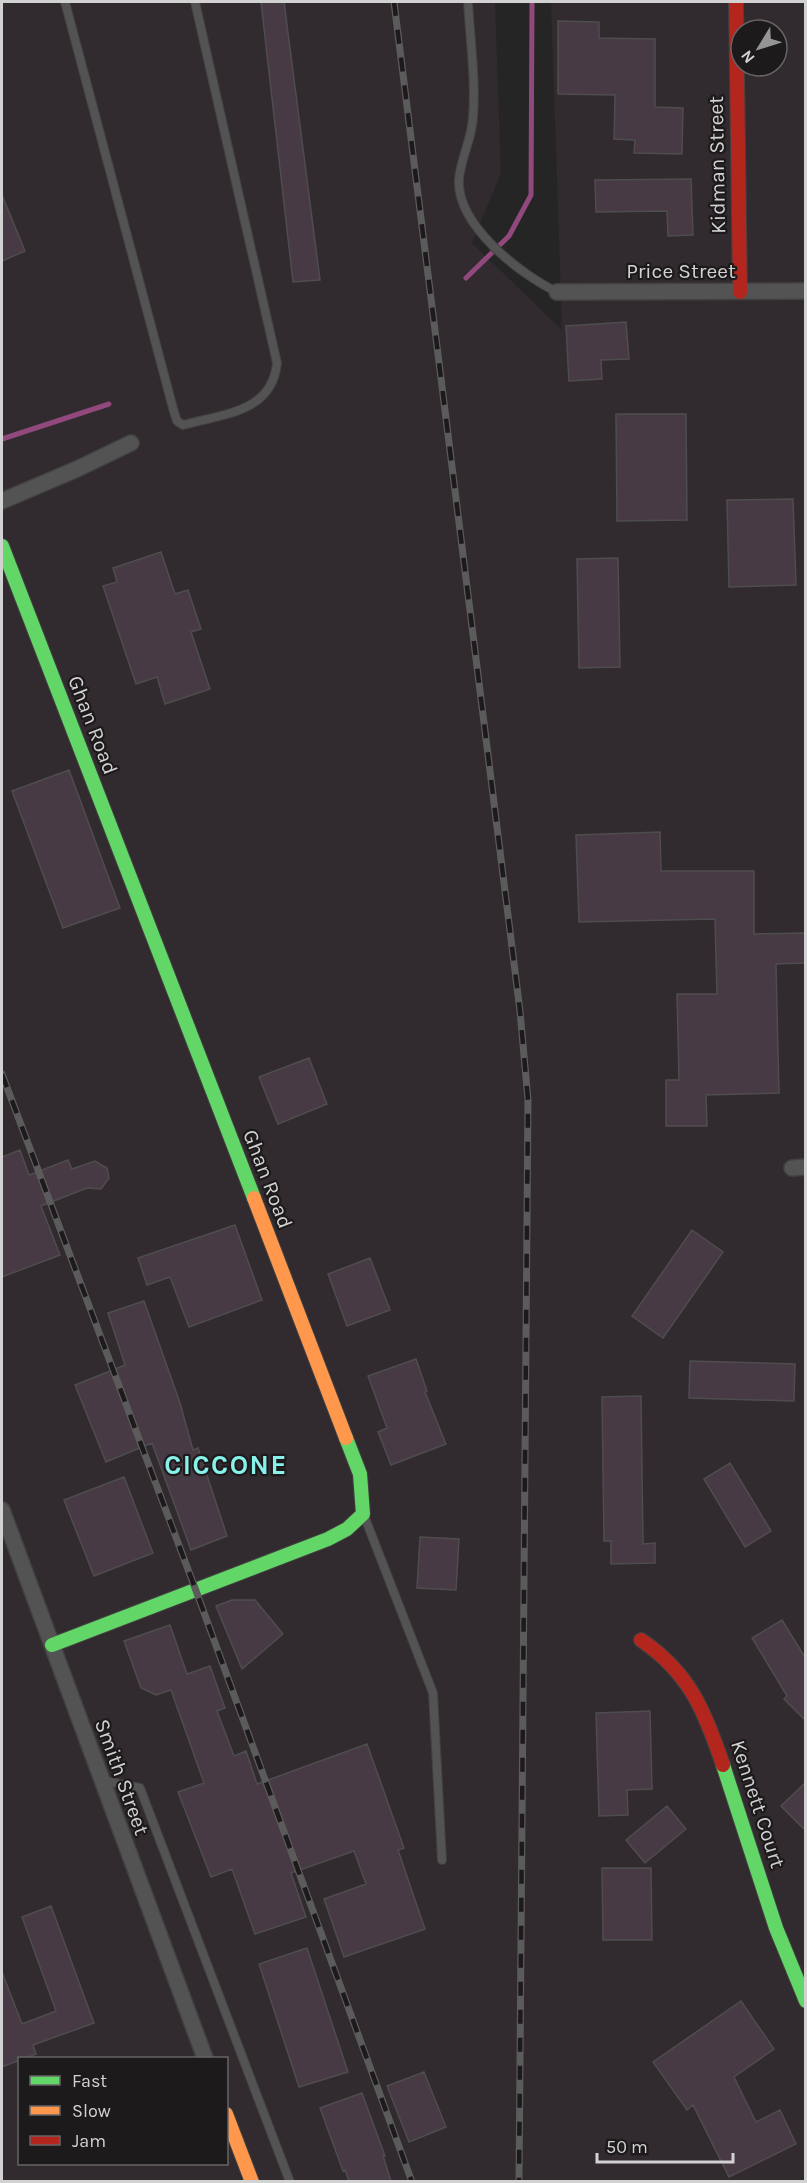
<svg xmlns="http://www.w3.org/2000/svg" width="807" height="2183" font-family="Karla,sans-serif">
  <rect width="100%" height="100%" fill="#252525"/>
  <path fill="#312a2f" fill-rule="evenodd" d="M2,2H495L501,173L472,243L562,330L551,2H805V2181L2,2182ZM741,30H777V66H741ZM20,2058H226V2164H20Z"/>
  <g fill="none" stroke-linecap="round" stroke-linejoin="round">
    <path stroke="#91497d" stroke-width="5" d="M466,278L509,236L531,195L532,2
      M2,439L109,404"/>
  </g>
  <path fill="#483a44" stroke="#4e4d4e" stroke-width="1.5" d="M261,2H284L320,280L293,282Z
    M558,21L599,22V38L655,39V107L683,108L682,154L634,153L635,140L614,139L615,95L558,94Z
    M691,179L693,235L668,236L667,211L596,212L595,180Z
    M2,195L25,251L2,261Z
    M626,322L629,359L601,360L602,379L569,381L566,326Z
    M616,414H686L687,520L617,521Z
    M793,499L796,585L729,587L727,500Z
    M161,552L175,594L188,590L201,629L191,632L210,689L165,704L157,677L136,684L103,586L117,582L113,568Z
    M618,558L620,667L579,668L577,559Z
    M69,770L120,908L63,928L12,791Z
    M660,832L661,871H754V934L806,933V963L776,964L779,1093L706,1095L707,1126H666V1080H679L677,994H717L715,919L579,922L576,835Z
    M309,1058L327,1104L278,1124L259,1077Z
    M20,1150L29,1175L68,1160L72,1169L95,1161L107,1168L109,1178L101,1189L87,1188L41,1206L60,1255L2,1277V1157Z
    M235,1225L262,1300L189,1327L170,1277L147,1285L138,1258Z
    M692,1230L723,1252L663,1338L632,1316Z
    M370,1258L390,1310L347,1326L328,1274Z
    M144,1301L180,1403L193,1450L198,1448L227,1536L191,1550L152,1443L106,1462L75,1385L125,1365L108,1313Z
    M416,1359L427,1391L425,1392L446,1444L391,1465L378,1432L387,1428L368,1376Z
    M690,1361L795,1364L794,1401L689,1398Z
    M641,1396L643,1544L655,1543V1563L611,1564V1541H604L602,1397Z
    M730,1463L771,1531L745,1547L704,1479Z
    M124,1477L153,1553L94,1576L64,1500Z
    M420,1537L459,1539L456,1590L417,1588Z
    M232,1600H255L283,1634L242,1669L216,1606Z
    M782,1620L806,1659V1721L784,1699L787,1696L752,1638Z
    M170,1625L187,1674L210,1666L225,1708L217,1711L234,1756L246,1751L257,1784L367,1744L404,1848L398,1850L425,1929L344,1957L324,1899L366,1884L354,1851L291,1873L306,1917L255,1934L232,1869L211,1877L178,1792L204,1783L171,1690L156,1695L141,1688L124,1641Z
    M650,1711L652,1789L627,1790L628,1815L599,1816L596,1713Z
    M806,1782V1831L781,1806Z
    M667,1806L686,1829L645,1863L626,1840Z
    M602,1868H651L652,1940H603Z
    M51,1906L94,2023L33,2045L36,2054L2,2067V1972L22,2024L56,2011L22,1917Z
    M307,1948L348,2072L299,2087L259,1964Z
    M741,2001L774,2049L734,2077L756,2122L780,2110L796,2144L729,2177L693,2105L687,2110L653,2062Z
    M424,2072L446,2127L409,2142L387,2086Z
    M362,2093L385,2156H383L391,2181H349L345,2170L343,2171L320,2108Z"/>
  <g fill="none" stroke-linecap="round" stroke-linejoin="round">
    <g stroke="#414141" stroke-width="10">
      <path id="lane" d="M65,2L174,412L177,421L183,425C222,414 272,413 277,363L195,2
        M468,2C470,39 476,79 473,117C472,139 461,157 459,179C456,225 520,274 557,292
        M365,1518L433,1693L442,1860
        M101,1780L140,1788L290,2182"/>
    </g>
    <g stroke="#414141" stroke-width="18">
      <path id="street" d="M557,292L806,291
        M2,501L77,469L131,443
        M792,1168L806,1167
        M2,1510L205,2058"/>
    </g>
    <g stroke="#414141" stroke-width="16">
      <path id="fast" d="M2,546L254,1198
        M52,1645L328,1539L347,1529L363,1514L360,1474L346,1438
        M723,1765L776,1928L806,2001"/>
    </g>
    <g stroke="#414141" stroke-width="16">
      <path id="slow" d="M254,1198L346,1438
        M226,2114L252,2182"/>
    </g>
    <g stroke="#414141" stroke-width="16">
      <path id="jam" d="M736,2L740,292
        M641,1640C690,1673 705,1712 723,1765"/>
    </g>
    <use href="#lane" stroke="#545354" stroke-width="8"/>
    <use href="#street" stroke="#545354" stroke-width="15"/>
    <use href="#fast" stroke="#63d668" stroke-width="14"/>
    <use href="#slow" stroke="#ff974d" stroke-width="14"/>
    <use href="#jam" stroke="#b3261e" stroke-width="14"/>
    <g stroke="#5c5b5c" stroke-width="7">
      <path id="rail" d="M394,2L520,1011L528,1100L519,2182
        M2,1074L195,1588L412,2182"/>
    </g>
    <use href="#rail" stroke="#1d1a1c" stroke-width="4.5" stroke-dasharray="14" stroke-linecap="butt"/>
  </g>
  <g text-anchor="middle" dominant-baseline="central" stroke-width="4.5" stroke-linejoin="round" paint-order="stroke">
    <g font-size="21" fill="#d3d2d3" stroke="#1d1a1c">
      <text transform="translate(717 165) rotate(-91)">Kidman Street</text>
      <text x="681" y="271">Price Street</text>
      <text transform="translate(93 725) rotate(69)">Ghan Road</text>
      <text transform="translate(268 1179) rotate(69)">Ghan Road</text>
      <text transform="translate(122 1777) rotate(70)">Smith Street</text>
      <text transform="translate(758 1804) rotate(72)">Kennett Court</text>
    </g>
    <g font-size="27" font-weight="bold" letter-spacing="1.5" fill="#88f2ea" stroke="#1d1a1c">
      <text x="226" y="1465">CICCONE</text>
    </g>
  </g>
  <rect width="807" height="2183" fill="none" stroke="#d3d2d3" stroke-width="6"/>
  <rect x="18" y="2057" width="210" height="108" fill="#1d1a1c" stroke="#666465" stroke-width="1.5"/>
  <rect x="30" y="2076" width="30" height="9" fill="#63d668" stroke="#666465" stroke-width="1.5"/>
  <text x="72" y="2087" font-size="18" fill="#d3d2d3">Fast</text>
  <rect x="30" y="2106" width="30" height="9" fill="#ff974d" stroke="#666465" stroke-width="1.5"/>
  <text x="72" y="2117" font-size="18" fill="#d3d2d3">Slow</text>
  <rect x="30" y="2136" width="30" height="9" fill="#b3261e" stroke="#666465" stroke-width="1.5"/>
  <text x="72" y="2147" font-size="18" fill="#d3d2d3">Jam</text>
  <g transform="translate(759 48) rotate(232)"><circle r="28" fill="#1d1a1c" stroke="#666465" stroke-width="1.5"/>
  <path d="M0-4.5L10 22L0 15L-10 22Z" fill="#969596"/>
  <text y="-9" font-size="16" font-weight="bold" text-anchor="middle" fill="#d3d2d3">N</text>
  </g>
  <path d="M597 2153v9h136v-9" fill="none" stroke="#d3d2d3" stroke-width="3"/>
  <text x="606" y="2153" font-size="18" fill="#d3d2d3" stroke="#1d1a1c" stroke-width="4.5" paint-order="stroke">50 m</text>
</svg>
